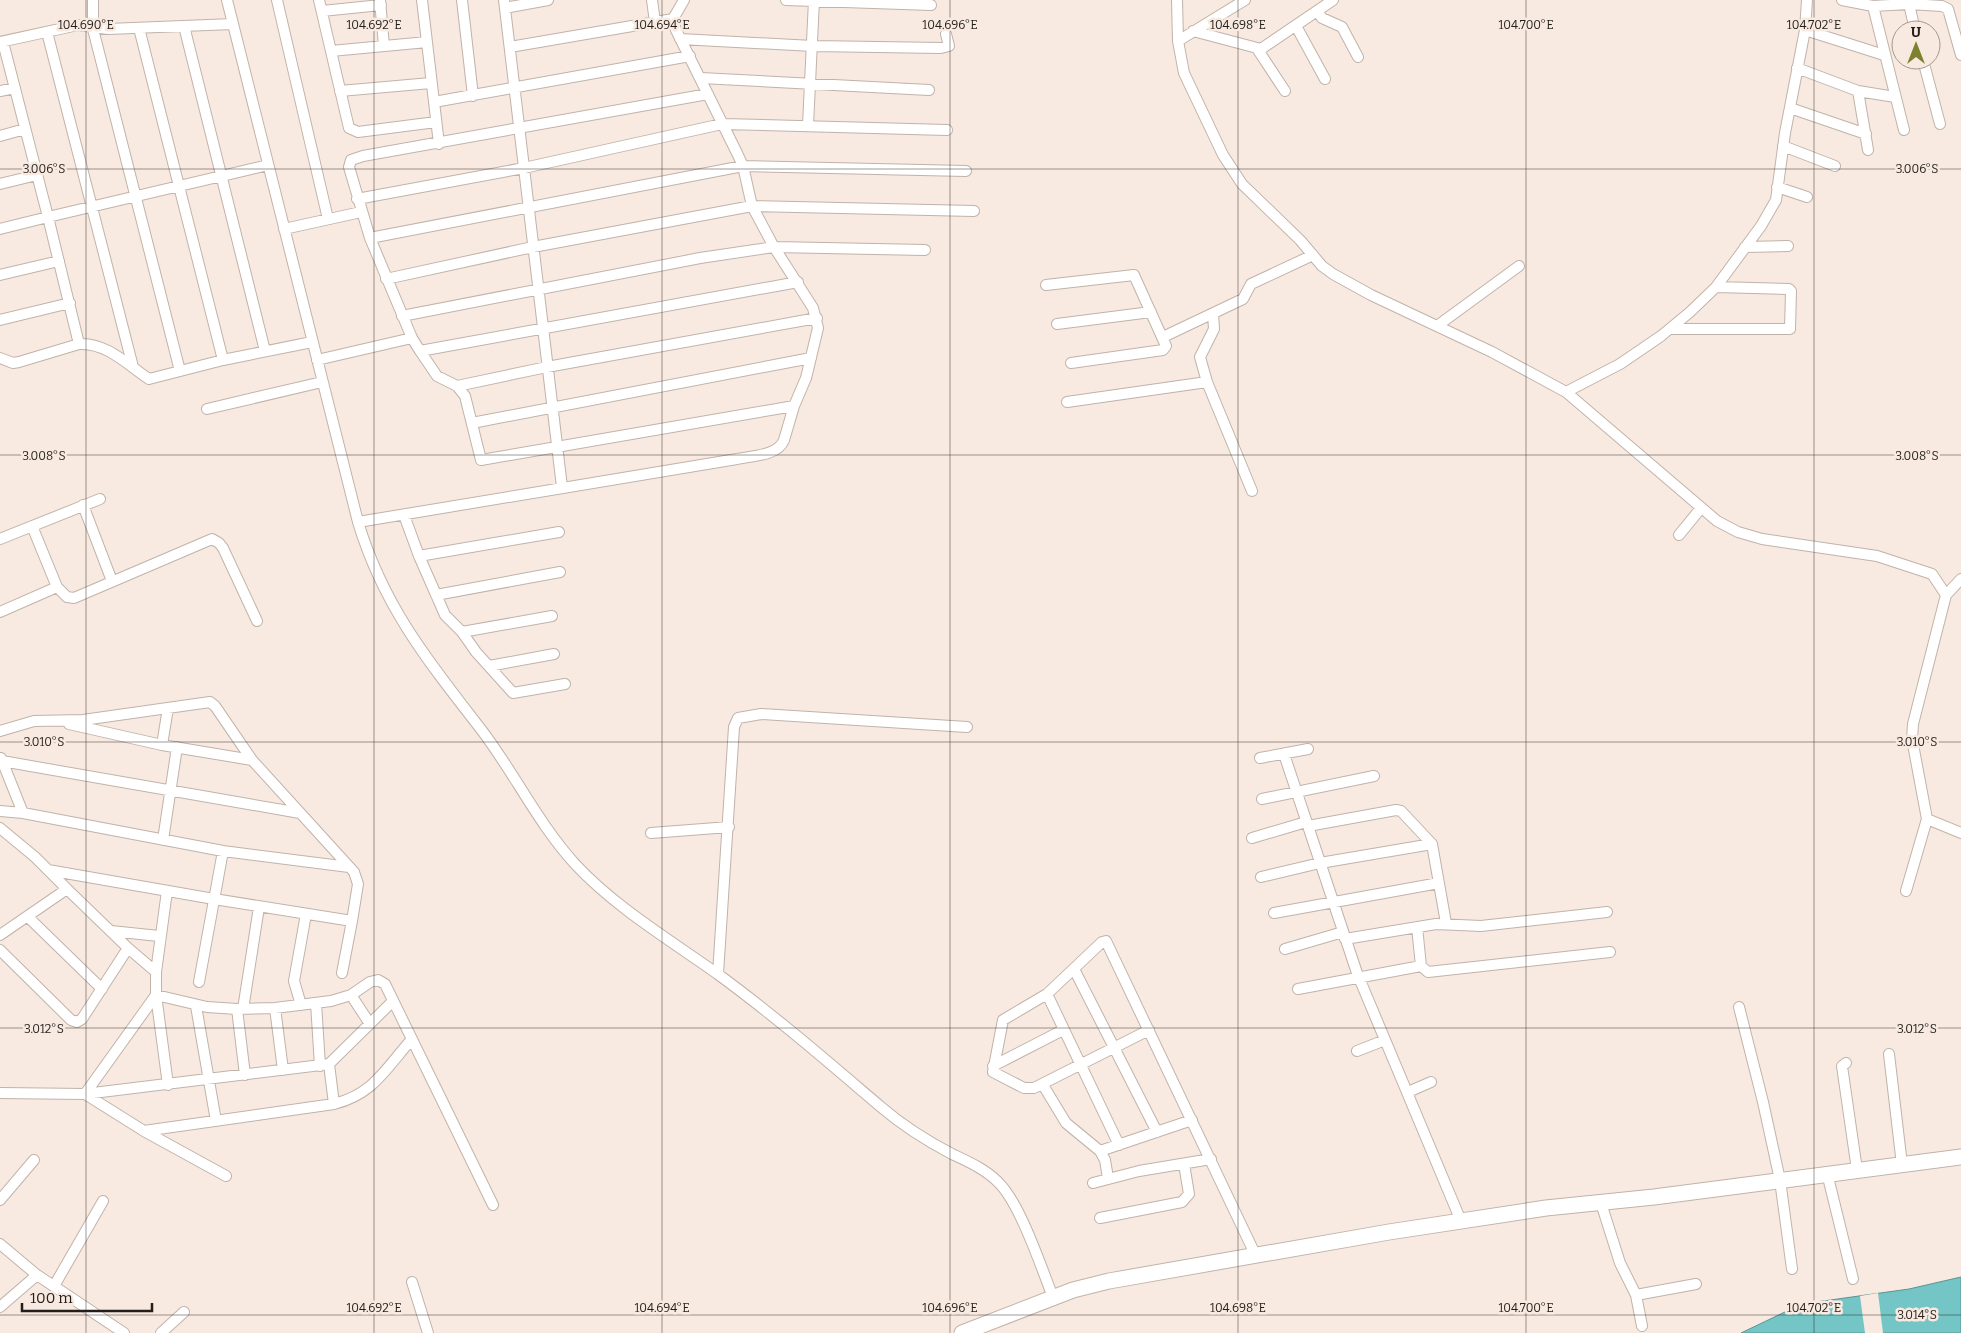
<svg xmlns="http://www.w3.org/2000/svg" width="1961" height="1333" font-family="Bitter,serif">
  <rect width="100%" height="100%" fill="#f8eae0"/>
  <path fill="#74c5c5" stroke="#5c9392" d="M1961,1277V1333H1741L1787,1311L1816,1302L1909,1289Z"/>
  <path fill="#f8eae0" d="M1878,1293L1883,1333H1865L1860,1296Z"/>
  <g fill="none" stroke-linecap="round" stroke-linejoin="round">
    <g stroke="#c0b3a9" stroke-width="12">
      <path id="street" d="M93,0V29L180,371
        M227,0L358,522C383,605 427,660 480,728C514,772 537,822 575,864C616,908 670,940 719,975C775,1016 828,1062 881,1107C902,1125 927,1141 952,1154C969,1162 985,1169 998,1182C1020,1203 1041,1267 1053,1297
        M277,0L328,219
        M319,0L349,128L358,132L436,122
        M380,0L384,46
        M422,0L439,144
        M462,0L473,96
        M504,0L562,487
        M652,0L655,22
        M684,0L673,19L676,30L737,153L743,166L752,206L774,247L925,250
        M786,0L931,5
        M1177,0L1178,41L1184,73L1223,155L1242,184L1300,240L1322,266L1333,274L1371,295L1492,352L1566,392L1717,521L1738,532L1762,539L1877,556L1932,574L1946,595L1913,724L1912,739L1927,819L1961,833
        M1842,0L1873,6L1909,4L1915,30
        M1909,4L1942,6L1948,9L1961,55
        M1873,6L1904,130
        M505,8L548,0
        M322,11L381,5
        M1317,11L1322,18L1342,27L1358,57
        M184,26L265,351
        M1296,26L1325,79
        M139,28L223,360
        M1805,30L1884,55
        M1193,31L1261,49L1333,0
        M47,32L133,367
        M680,39L813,46L941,48L949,46L946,34
        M1178,41L1245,0
        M0,42L78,25L108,29L233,24
        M3,42L48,217L268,165
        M510,47L673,19
        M1258,50L1285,91
        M331,51L427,42
        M1923,60L1940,124
        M1797,68L1858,91L1895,97
        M701,78L929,90
        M0,91L15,88
        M340,91L431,83
        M1858,91L1868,150
        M708,94L363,156L351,160L349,167L370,238L412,338L420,351L798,282
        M434,102L690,56
        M1790,108L1866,134
        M808,125L814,0
        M0,136L25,129
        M1783,146L1835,166
        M0,184L37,175
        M1777,187L1807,197
        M357,199L524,168L722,124L947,130
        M0,229L48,217L79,344
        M284,229L361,212
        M370,238L743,166L966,171
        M1745,247L1788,246
        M0,275L59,261
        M386,279L533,247L752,206L974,211
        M1046,285L1134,275L1166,346L1163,350L1071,363
        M1213,314L1214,329L1200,357L1207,382L1252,491
        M0,320L70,303
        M1057,324L1151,312
        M1437,326L1519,266
        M1670,329H1790L1791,291L1789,289L1716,287
        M1163,337L1243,299L1251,284L1313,255
        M420,351L437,376L457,386L465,396L481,460L794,406
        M0,358L13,363L19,362L79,344C106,342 128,365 149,379L223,360L312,342
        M317,360L412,338
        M457,386L547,367L817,318
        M1566,392L1620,364L1661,336L1690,312L1716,287L1761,226L1776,200L1785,133L1805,30L1807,0
        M1067,402L1207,382
        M207,409L322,382
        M472,423L811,358
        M83,505L112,581
        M404,515L419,556L445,615L462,632L476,652L513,693L565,684
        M358,522L737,459C751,456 778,456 784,440L794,406L806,378L818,328L813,308L774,247L700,258L402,316
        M1679,535L1701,508
        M0,539L100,499
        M419,556L559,532
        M57,587L67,597L74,598L212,539L219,543L223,548L257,621
        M436,595L560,572
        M1946,595L1961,579
        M0,612L57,587L32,526
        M462,632L552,616
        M489,666L554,654
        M69,724L162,745L252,760
        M0,731L34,721L83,720L210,702L215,706L252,760L354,872L358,884L352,921L214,899L48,870
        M162,745L168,708
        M1284,754L1357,973L1461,1221
        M1,758L23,813
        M1260,758L1308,749
        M2,761L300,813
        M1262,799L1374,776
        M0,811L23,813L223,851L349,867
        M1308,826L1396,810L1401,811L1432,844L1446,923
        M0,828L35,857L67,889L0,935
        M651,833L729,827
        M1252,838L1306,822
        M163,840L177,747
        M1261,877L1320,863L1432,844
        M167,891L156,972V995L168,1085
        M1906,891L1927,819
        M1274,913L1439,883
        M28,917L102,989
        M1417,927L1421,966
        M111,931L159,936
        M1345,939L1436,924L1481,926L1607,912
        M128,948L156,972
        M1285,949L1343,932
        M0,950L71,1020L77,1022L82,1019L128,948L67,889
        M1074,969L1157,1132
        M342,973L352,921
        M718,974L734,727L738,718L761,714L967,727
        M199,982L223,851
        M1298,989L1421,966L1428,972L1610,952
        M1047,994L1119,1145
        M351,995L370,1024
        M316,1003L320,1066
        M301,1005L294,981L306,914
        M196,1006L216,1121
        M1739,1007L1763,1102L1780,1180L1792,1269
        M275,1008L283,1070
        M237,1009L245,1075
        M243,1009L259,907
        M1149,1030L1034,1088H1024L993,1072L1003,1020L1047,994L1102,942L1106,941L1256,1256
        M1357,1051L1385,1040
        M1889,1054L1902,1165
        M1846,1063L1842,1066L1857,1170
        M993,1066L1063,1030
        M1043,1085L1066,1123L1100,1151L1192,1120
        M1408,1092L1431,1082
        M0,1093L85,1094L329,1064L393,1001
        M334,1104C374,1094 386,1068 412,1039
        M144,1131L334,1104L329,1064
        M1100,1151L1105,1160L1108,1178
        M1827,1173L1853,1279
        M226,1176L144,1131L85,1094L156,995L207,1007L237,1009L275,1008L331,1001L351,995L370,982L378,980L385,984L493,1205
        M1093,1183L1139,1171L1211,1159
        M0,1200L34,1160
        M1601,1203L1620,1263L1636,1295L1642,1326
        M1100,1218L1182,1202L1189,1194L1184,1164
        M0,1244L37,1275L124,1333
        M412,1282L428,1333
        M54,1286L103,1201
        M1636,1295L1696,1284
        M0,1307L37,1275
        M161,1333L184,1312"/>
    </g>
    <g stroke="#c0b3a9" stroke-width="17">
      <path id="secondary" d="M962,1333L1073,1290L1109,1281L1389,1232L1546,1208L1654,1197L1961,1157"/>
    </g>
    <use href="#street" stroke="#fff" stroke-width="10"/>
    <use href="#secondary" stroke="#fff" stroke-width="15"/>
  </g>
  <path fill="none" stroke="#231e1a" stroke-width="1" stroke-opacity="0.45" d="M86,0V1333M374,0V1333M662,0V1333M950,0V1333M1238,0V1333M1526,0V1333M1814,0V1333M0,169H1961M0,455H1961M0,742H1961M0,1028H1961M0,1315H1961"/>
  <g font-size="12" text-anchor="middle" fill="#231e1a" stroke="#f8eae0" stroke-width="5" stroke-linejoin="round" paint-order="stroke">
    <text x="86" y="29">104.690°E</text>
    <text x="374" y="29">104.692°E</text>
    <text x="662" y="29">104.694°E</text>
    <text x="950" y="29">104.696°E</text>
    <text x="1238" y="29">104.698°E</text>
    <text x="1526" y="29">104.700°E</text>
    <text x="1814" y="29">104.702°E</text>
    <text x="44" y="173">3.006°S</text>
    <text x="1917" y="173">3.006°S</text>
    <text x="44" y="460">3.008°S</text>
    <text x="1917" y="460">3.008°S</text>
    <text x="44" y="746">3.010°S</text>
    <text x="1917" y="746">3.010°S</text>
    <text x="44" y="1033">3.012°S</text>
    <text x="1917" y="1033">3.012°S</text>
    <text x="374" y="1312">104.692°E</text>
    <text x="662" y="1312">104.694°E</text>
    <text x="950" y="1312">104.696°E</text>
    <text x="1238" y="1312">104.698°E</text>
    <text x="1526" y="1312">104.700°E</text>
    <text x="1814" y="1312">104.702°E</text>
    <text x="1917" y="1319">3.014°S</text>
  </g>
  <g transform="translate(1916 45)"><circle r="24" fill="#f8eae0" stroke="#a39891"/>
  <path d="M0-4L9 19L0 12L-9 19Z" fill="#7c822e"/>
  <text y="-8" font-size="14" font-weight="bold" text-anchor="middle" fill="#231e1a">U</text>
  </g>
  <path d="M22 1303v8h130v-8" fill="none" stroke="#231e1a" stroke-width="2.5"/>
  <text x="30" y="1303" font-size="15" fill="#231e1a" stroke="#f8eae0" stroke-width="4" paint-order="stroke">100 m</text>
</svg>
